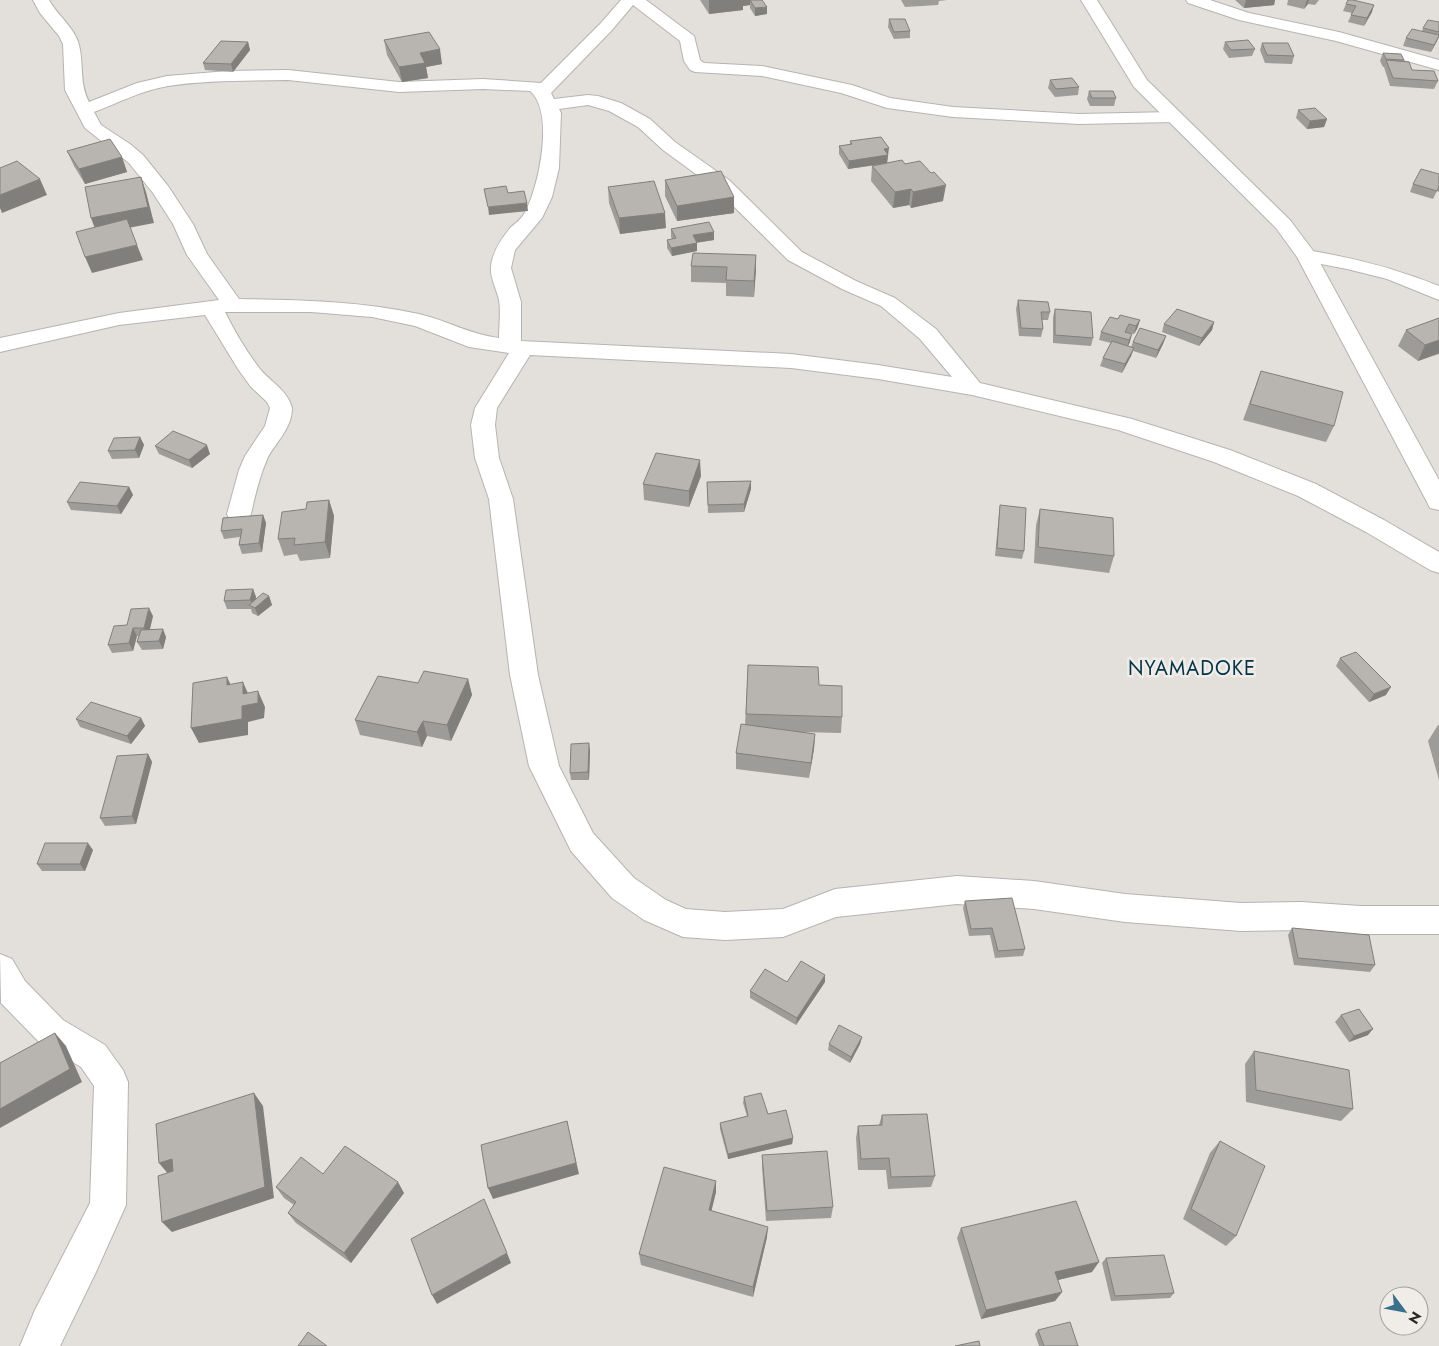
<svg xmlns="http://www.w3.org/2000/svg" width="1439" height="1346" font-family="Jost,sans-serif">
  <rect width="100%" height="100%" fill="#e3e0dc"/>
  <g fill="none" stroke-linecap="round" stroke-linejoin="round">
    <g stroke="#b6b4b0" stroke-width="2">
      <path id="street" d="M33,0H49C57,15 75,28 79,45C84,65 79,83 89,102L137,83L167,76L228,71L288,70L399,82L483,79L541,83L600,24L621,0H646L694,36L700,60L704,63L762,66L852,85L890,98L953,107L1079,114L1174,112L1180,113L1183,117L1180,121L1174,122L1079,124L953,117L887,108L841,93L762,76L695,72L690,70L684,61L680,41L633,5L612,30L551,93L554,99L588,95L598,96L621,103L650,119L675,142L729,180L802,252L856,281L895,298L936,329L980,383L1132,419L1230,450L1316,484L1384,520L1439,552V573L1430,570L1366,532L1298,496L1214,462L1118,430L972,395L878,379L791,368L530,355L497,408L495,425L499,458L513,499L538,675L559,766L593,833L634,878L666,900L686,909L725,912L783,909L835,889L957,876L1034,881L1125,894L1241,903L1301,902L1360,906H1439V934H1360L1301,930L1241,931L1125,922L1034,909L957,904L836,917L783,937L725,940L683,937L644,920L612,898L571,851L529,766L510,675L489,499L475,458L471,425L475,408L509,353L469,347L415,326L372,317L311,312H225C235,332 246,351 260,369C271,382 288,391 292,408C292,428 277,441 268,457C260,475 255,495 251,514L248,520L239,523L230,520L227,514L239,470L245,456L265,426L270,408L267,402L251,387L238,369L205,315L119,325L0,352V338L119,313L219,300L187,255L173,224L153,193L129,163L85,128L65,90L63,44L59,36L40,13ZM288,80L399,92L483,89L530,91C555,112 539,188 524,214C521,219 516,223 511,227C502,238 492,252 491,267C490,278 497,290 499,300C501,312 499,326 499,338C471,335 446,320 419,314C358,301 301,300 239,299L207,254L193,224L168,186L143,155L130,144L101,125L94,112C118,103 143,90 168,86C207,80 248,81 288,80ZM588,105L609,111L638,127L663,150L715,188L788,260L842,289L881,306L920,339L952,377L878,365L791,354L521,341V302L511,268L515,250L542,218L552,197L559,168L561,113L559,109Z
        M1186,0H1210L1249,13L1339,32L1439,60V70L1336,41L1239,20L1188,3Z
        M1307,250C1355,258 1394,268 1439,286V300L1387,279L1347,269L1300,260L1297,256L1300,252Z
        M0,954L12,959L25,981L63,1020L105,1045L123,1070L128,1082L126,1205L96,1272L60,1346H20L35,1310L90,1203L94,1086L81,1067L39,1042L1,1003Z"/>
    </g>
    <g stroke="#b6b4b0" stroke-width="2">
      <path id="secondary" d="M1081,0H1097L1147,80L1290,220L1314,252L1439,480V510L1430,508L1427,502L1297,257L1276,228L1134,87Z"/>
    </g>
    <use href="#street" fill="#fff" fill-rule="evenodd"/>
    <use href="#secondary" fill="#fff" fill-rule="evenodd"/>
  </g>
  <path fill="#9e9c98" d="M700,0H762L767,14L755,16L750,8V5L743,6V10L709,14Z
    M901,0H947L939,1L938,5L905,7Z
    M1235,0H1275L1274,5L1244,8Z
    M1288,0H1319L1315,5L1308,4L1304,9L1287,5Z
    M1348,0L1372,12L1364,26L1348,22L1352,13L1343,11L1346,4Z
    M889,19L910,31V38L894,39L888,27Z
    M1439,22V37L1431,52L1403,46L1406,38L1422,31L1423,28Z
    M384,40L442,64L426,67L428,78L402,82L387,55Z
    M248,42L250,50L233,72L205,70L203,63Z
    M1225,42L1255,49L1252,56L1229,58L1223,49Z
    M1262,43L1294,56L1292,64L1265,63L1260,50Z
    M1383,53L1404,60V61L1412,70L1438,81L1434,89L1390,86L1384,67H1383L1380,61Z
    M1050,80L1079,87L1078,95L1055,97L1048,88Z
    M1089,91L1116,98L1114,106H1090L1087,99Z
    M1298,110L1327,119L1324,127L1307,129L1296,118Z
    M850,141L888,156L887,163L943,201L911,208L909,205L893,208L871,181L872,166L877,165L848,169L839,154V146L850,145Z
    M67,151L122,157L127,172L85,184L74,166Z
    M1439,174V192L1437,191L1433,199L1410,192L1413,184Z
    M665,180L734,197V213L677,221L665,196Z
    M608,187L666,228L620,234L609,203Z
    M671,229L714,240L696,243L697,251L672,256L667,248V240L672,239L671,237Z
    M756,255L754,297L726,296V283L691,282V266Z
    M1018,300L1050,312L1048,320H1042L1043,329L1041,337L1019,336L1016,309Z
    M1055,309L1093,338L1091,346L1053,343V317Z
    M1439,318V354L1418,361L1398,346L1406,330Z
    M1118,319L1140,320L1137,329L1134,334L1127,333L1130,342L1128,346L1131,347L1133,342L1166,336L1163,344L1156,358L1133,351L1131,356L1122,373L1100,366L1103,358L1111,343L1099,340L1101,332Z
    M1214,322L1212,330L1199,346L1162,332L1164,324Z
    M1261,371L1334,426L1326,442L1243,420Z
    M140,437L144,445L139,458L112,459L108,451Z
    M155,446L210,454L192,468L159,454Z
    M701,476L689,507L644,500L643,484Z
    M751,481V489L744,512L708,513L707,482Z
    M129,487L133,495L121,514L71,510L67,502Z
    M329,500L334,516L330,558L300,561L297,554L284,556L278,539L306,509Z
    M1000,505L1024,551L1022,559L995,556L999,513Z
    M1040,509L1114,556L1109,573L1034,563L1036,525Z
    M263,515L266,523L262,552L242,554L239,545L240,537L224,539L221,531Z
    M253,589L256,597L255,600L269,596L272,605L258,616L252,613L251,609H227L224,601Z
    M153,616L150,629L166,637L163,649L142,650L137,642L139,636H137L133,651L112,653L108,645L127,625Z
    M1340,658L1386,695L1369,702L1336,666Z
    M748,665L819,685L842,717L841,733L799,732L815,734L814,749L809,778L736,769V753L745,725Z
    M468,679L472,695L451,741L427,736L422,747L360,735L355,720L418,683Z
    M141,718L145,726L131,744L80,727L76,719Z
    M1438,725H1439V780L1428,741Z
    M590,751L589,780H571L570,773Z
    M148,754L152,762L136,824L105,826L100,818Z
    M93,850L85,871H42L37,864Z
    M965,901L1025,949L1023,956L995,958L990,935L969,936L963,908Z
    M1292,928L1375,965L1370,972L1294,965L1288,935Z
    M825,982L796,1025L750,998V991Z
    M1341,1015L1368,1035L1349,1042L1335,1022Z
    M862,1037L860,1044L850,1063L828,1050L829,1044Z
    M1254,1051L1353,1109L1341,1121L1246,1102L1245,1064Z
    M744,1097L768,1114L793,1138L792,1144L728,1159L720,1129V1123L747,1116L743,1103Z
    M882,1115L935,1176L931,1187L888,1189L886,1170H858L856,1138L858,1126L879,1125Z
    M1220,1141L1236,1236L1226,1246L1183,1219L1210,1153Z
    M762,1155L833,1207L831,1218L766,1221L762,1167Z
    M323,1174L404,1193L351,1263L296,1223L288,1213L294,1205L284,1198L276,1187Z
    M716,1181V1192L711,1211L767,1237L753,1297L641,1265L639,1254Z
    M961,1228L1092,1272L1058,1280L1062,1292L1055,1301L981,1319L957,1238Z
    M1106,1258L1174,1293L1170,1298L1111,1301L1102,1263Z
    M1038,1330L1078,1346H1039L1035,1334Z"/>
  <path fill="#817f7c" d="M709,0H754H750V5L743,6V10L709,14Z
    M1246,0H1275L1274,5L1244,8Z
    M1307,0H1309L1308,4L1304,9Z
    M1374,5L1372,12L1364,26L1367,18Z
    M767,7V14L755,16V8Z
    M1439,37L1436,43L1431,52L1434,45Z
    M248,42L250,50L233,72L231,64Z
    M440,49L442,64L426,67L428,78L402,82L399,67L420,53Z
    M1327,119L1324,127L1307,129L1310,121Z
    M889,148L887,163L848,169L849,161L884,149Z
    M122,157L127,172L85,184L79,169Z
    M141,177L146,192L154,223L97,234L91,218Z
    M40,179L47,195L2,213L0,208V195Z
    M946,185L943,201L911,208L913,192Z
    M911,189L909,205L893,208L895,192Z
    M734,197V213L677,221V206Z
    M527,203L528,211L489,215L488,207Z
    M665,213L666,228L620,234L619,218Z
    M714,232V240L693,243V235Z
    M697,243V251L672,256L671,248Z
    M137,245L143,260L92,273L85,257Z
    M756,255V271L754,297V281Z
    M1140,320L1137,329L1134,334L1136,326Z
    M1214,322L1212,330L1199,346L1202,338Z
    M1132,334L1130,342L1127,348L1129,340Z
    M1166,336L1163,344L1156,358L1158,350Z
    M1439,340V353L1418,361L1425,345Z
    M1134,348L1131,356L1122,373L1125,364Z
    M140,437L144,445L139,458L135,450Z
    M207,445L210,454L192,468L189,460Z
    M700,460L701,476L689,507V491Z
    M751,481V489L744,512V504Z
    M129,487L133,495L121,514L117,506Z
    M329,500L334,516L330,558L325,542Z
    M263,515L266,523L262,552L259,543Z
    M253,589L256,597L254,608L250,600Z
    M269,596L272,605L258,616L255,608Z
    M149,608L153,616L148,636L144,628Z
    M133,628L137,636L133,651L129,643Z
    M163,629L166,637L163,649L159,641Z
    M227,677L234,692L227,685Z
    M468,679L472,695L451,741L447,725Z
    M243,682L250,698L258,691L265,707L264,718L248,722V735L199,743L191,728L243,694Z
    M1391,687L1386,695L1369,702L1374,694Z
    M141,718L145,726L131,744L127,736Z
    M423,721L427,736L422,747L417,732Z
    M815,734L814,749L809,778L811,763Z
    M589,743L590,751L589,780L588,772Z
    M148,754L152,762L136,824L132,816Z
    M88,843L93,850L85,871L80,864Z
    M825,975V982L796,1025L797,1018Z
    M1373,1029L1368,1035L1349,1042L1354,1036Z
    M55,1033L66,1046L82,1082L0,1128V1109Z
    M862,1037L860,1044L850,1063L851,1057Z
    M254,1093L263,1106L274,1198L172,1232L162,1222Z
    M567,1121L579,1174L493,1199L488,1188Z
    M793,1138L792,1144L728,1159V1154Z
    M172,1159L182,1171L169,1175L159,1163Z
    M716,1181V1192L709,1221V1210Z
    M398,1182L404,1193L351,1263L344,1253Z
    M768,1227L767,1237L753,1297V1287Z
    M507,1253L511,1263L437,1304L432,1295Z
    M1099,1262L1092,1272L1049,1282L1055,1272Z
    M1062,1292L1055,1301L981,1319L986,1310Z"/>
  <path fill="#b8b5b1" stroke="#817f7c" d="M750,0H762L767,7L755,8Z
    M1348,0H1353L1374,5L1367,18L1351,15L1356,6L1346,4Z
    M889,19H905L910,31L894,32Z
    M1428,20L1439,22V32L1423,28Z
    M1412,29L1439,35V36L1434,45L1406,38Z
    M429,32L440,49L420,53L425,63L399,67L384,40Z
    M1248,40L1255,49L1231,50L1225,42Z
    M221,41L248,42L231,64L203,63Z
    M1262,43H1288L1294,56L1267,55Z
    M1383,53L1401,54L1404,60L1386,59Z
    M1386,60L1409,62L1412,70L1434,71L1438,81L1393,78Z
    M1072,78L1079,87L1056,89L1050,80Z
    M1089,91H1113L1116,98H1092Z
    M1315,108L1327,119L1310,121L1298,110Z
    M881,137L889,148L884,149L888,155L849,161L839,146L852,144L850,141Z
    M110,139L122,157L79,169L67,151Z
    M902,160L905,164L920,161L931,173L934,172L946,185L913,192L911,189L895,192L872,166Z
    M17,161L40,179L0,195V168Z
    M1421,169L1439,174V186L1437,191L1413,184Z
    M721,171L734,197L677,206L665,180Z
    M141,177L148,207L91,218L85,187Z
    M654,181L665,213L619,218L608,187Z
    M506,186L508,193L524,191L527,203L488,207L484,189Z
    M127,219L137,245L85,257L76,232Z
    M709,222L714,232L693,235L697,243L671,248L667,240L676,238L671,229Z
    M693,253L756,255L754,281L726,280L727,267L691,266Z
    M1018,300L1048,302L1050,312H1041L1043,329L1021,328Z
    M1055,309L1091,312L1093,338L1055,335Z
    M1177,309L1214,322L1202,338L1164,324Z
    M1120,315L1140,320L1136,326L1129,324L1125,332L1132,334L1129,340L1101,332L1110,317L1118,319Z
    M1439,318V340L1425,345L1406,330Z
    M1140,328L1166,336L1158,350L1133,342Z
    M1112,341L1134,348L1125,364L1103,358Z
    M1261,371L1343,392L1334,426L1250,404Z
    M173,431L207,445L189,460L155,446Z
    M140,437L135,450L108,451L114,438Z
    M656,453L700,460L689,491L643,484Z
    M751,481L744,504L708,505L707,482Z
    M80,482L129,487L117,506L67,502Z
    M329,500L325,542L294,545L295,538L278,539L282,512L306,509L307,502Z
    M1000,505L1026,508L1024,551L997,548Z
    M1040,509L1113,518L1114,556L1038,547Z
    M263,515L259,543L239,545L242,529L221,531L223,518Z
    M253,589L250,600L224,601L226,590Z
    M263,593L269,596L255,608L249,605Z
    M149,608L144,628H133L129,643L108,645L114,626L127,625L131,609Z
    M163,629L159,641L137,642L141,630Z
    M1356,652L1391,687L1374,694L1340,658Z
    M748,665L818,667L819,685L842,686V717L746,714Z
    M424,671L468,679L447,725L423,721L417,732L355,720L378,676L418,683Z
    M227,677V685L243,682V694L258,691V703L242,706V719L191,728L193,683Z
    M91,702L141,718L127,736L76,719Z
    M741,724L815,734L811,763L736,753Z
    M589,743L588,772L570,773L571,744Z
    M148,754L132,816L100,818L117,756Z
    M45,843H88L80,864H37Z
    M1012,898L1025,949L998,951L992,928L971,929L965,901Z
    M1292,928L1369,935L1375,965L1298,958Z
    M801,961L825,975L797,1018L750,991L765,969L787,982Z
    M1359,1009L1373,1029L1354,1036L1341,1015Z
    M839,1025L862,1037L851,1057L829,1044Z
    M55,1033L70,1069L0,1109V1063Z
    M1254,1051L1349,1070L1353,1109L1256,1090Z
    M254,1093L265,1187L162,1222L158,1176L173,1171L172,1159L159,1163L156,1124Z
    M761,1093L768,1114L786,1110L793,1138L728,1154L720,1123L748,1116L744,1097Z
    M927,1114L935,1176L891,1177L889,1158L861,1159L858,1126L882,1125V1115Z
    M567,1121L576,1163L488,1188L481,1145Z
    M1220,1141L1265,1166L1236,1236L1191,1209Z
    M345,1146L398,1182L344,1253L288,1213L296,1202L276,1187L301,1157L323,1174Z
    M827,1151L833,1207L767,1211L762,1155Z
    M664,1167L716,1181L709,1210L768,1227L753,1287L639,1254Z
    M484,1199L507,1253L432,1295L411,1239Z
    M1076,1201L1099,1262L1055,1272L1062,1292L986,1310L961,1228Z
    M1164,1255L1174,1293L1115,1296L1106,1258Z
    M1070,1322L1078,1346H1044L1038,1330Z
    M308,1332L327,1346H298Z
    M979,1341L980,1346H955Z"/>
  <g text-anchor="middle" dominant-baseline="central" stroke-width="5" stroke-linejoin="round" paint-order="stroke">
    <g font-size="20" letter-spacing="1" fill="#023447" stroke="#f0ede9">
      <text x="1192" y="668">NYAMADOKE</text>
    </g>
  </g>
  <g transform="translate(1404 1311) rotate(122)"><circle r="24" fill="#f0ede9" stroke="#a09e9b"/>
  <path d="M0-4L9 19L0 12L-9 19Z" fill="#39708b"/>
  <text y="-8" font-size="14" font-weight="bold" text-anchor="middle" fill="#272725">N</text>
  </g>
</svg>
